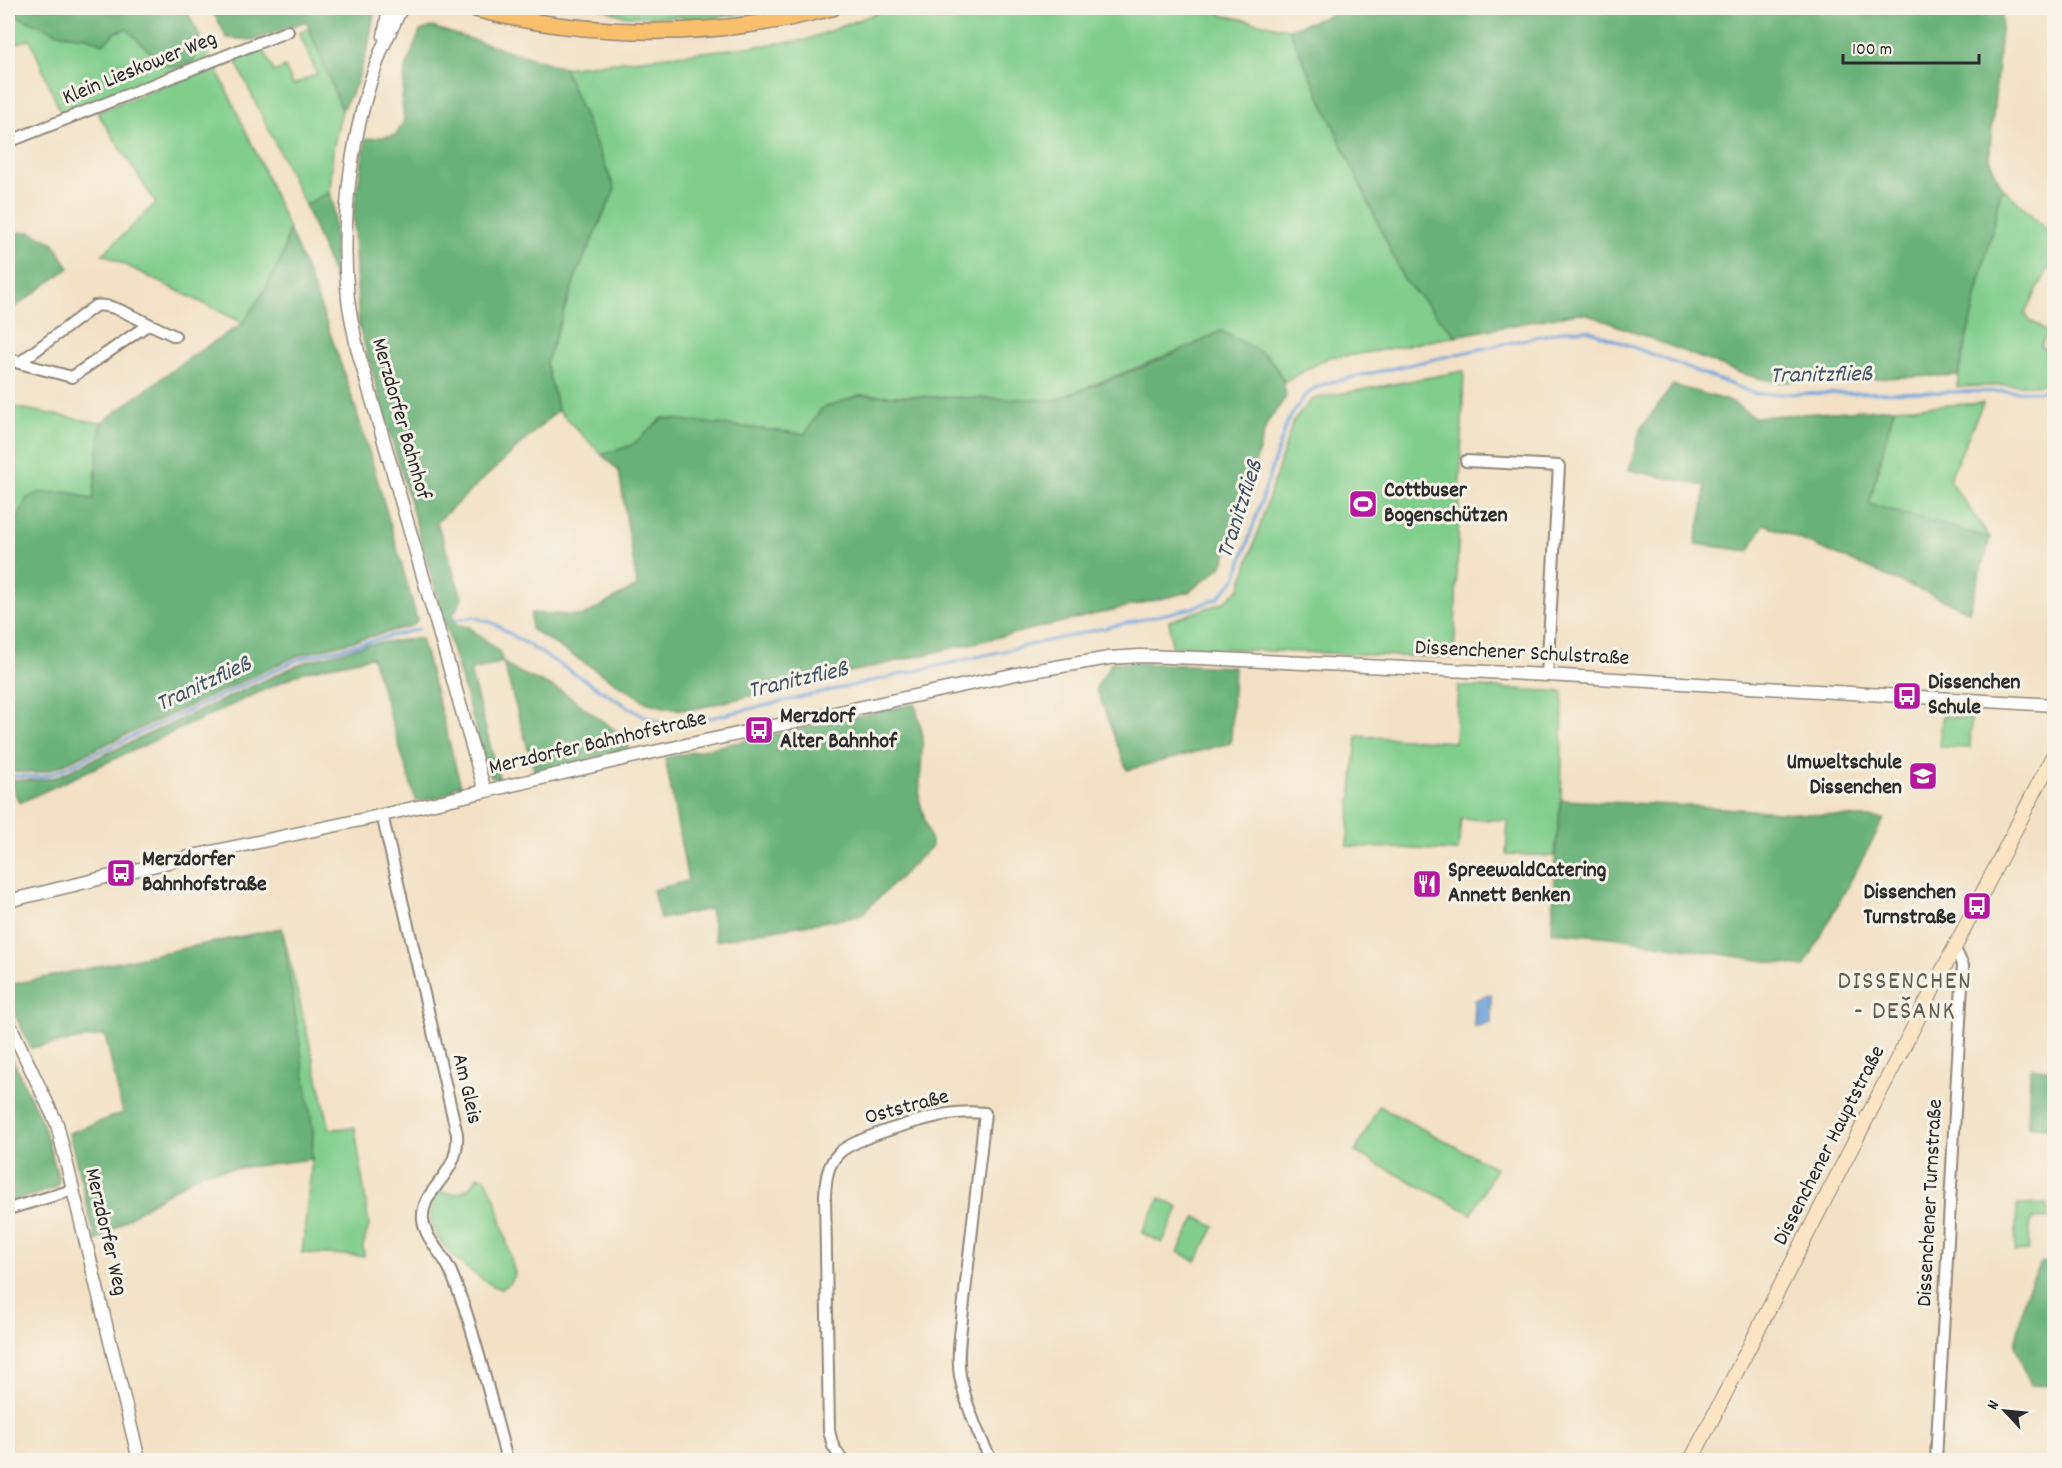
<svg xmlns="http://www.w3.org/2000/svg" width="2062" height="1468" font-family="Dekko,sans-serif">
  <rect width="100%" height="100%" fill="#f7f3e8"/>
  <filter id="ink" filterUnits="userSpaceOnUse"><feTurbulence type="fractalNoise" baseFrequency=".0167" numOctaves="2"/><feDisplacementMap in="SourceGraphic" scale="12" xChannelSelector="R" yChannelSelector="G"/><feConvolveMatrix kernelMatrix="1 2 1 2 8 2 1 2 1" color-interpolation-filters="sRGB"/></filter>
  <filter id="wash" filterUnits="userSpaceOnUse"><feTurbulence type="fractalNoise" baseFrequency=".008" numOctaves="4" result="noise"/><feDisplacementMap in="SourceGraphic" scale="24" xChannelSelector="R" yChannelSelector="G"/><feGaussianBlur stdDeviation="1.35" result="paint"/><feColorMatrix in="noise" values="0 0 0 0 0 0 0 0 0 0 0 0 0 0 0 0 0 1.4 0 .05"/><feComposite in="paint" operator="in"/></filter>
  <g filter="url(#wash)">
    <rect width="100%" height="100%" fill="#f3e1c6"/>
    <path fill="#81ce8c" stroke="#567c5c" stroke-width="1.5" d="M600,8H782L712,18L624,16Z
      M890,8H1218L1222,15L1289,29L1404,280L1456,336L1355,355L1329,357L1285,382L1268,356L1221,331L1193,345L1055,400L860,395L821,409L805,434L663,418L632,445L602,455L558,410L546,363L576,276L615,189L564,68L806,40Z
      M8,13L61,34L88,37L103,44L116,32L127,29L162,64L195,45L201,38L209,54L205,60L63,118L30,39L10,46L8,39Z
      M309,28L342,110L333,149L330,192L305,205L235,60L263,48L274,72L285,67L293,85L317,74L299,33Z
      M215,65L258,157L289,229L282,258L263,293L243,323L103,254L156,203L97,112Z
      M2002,187L2050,233L2054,235V259L2024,315L2048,333L2040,346L2054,355V384L1957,387L1960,366Z
      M1464,371L1454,658L1172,647L1169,621L1222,603L1240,588L1293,421L1312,399Z
      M1983,403L1949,480L1990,538L1869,504L1894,408Z
      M13,407L101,423L93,500L70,492L27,498L8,538V438Z
      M1458,686L1563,692L1561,800L1555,856L1506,854L1508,820L1461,819L1458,851L1347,846L1357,736L1455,742Z
      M1942,716L1971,718L1970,748L1940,747Z
      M282,928L330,1129L355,1128L369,1225L363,1246L364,1256L302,1253L312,1159L313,1131Z
      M1379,1106L1496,1168L1472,1214L1355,1152Z
      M478,1176L486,1179L496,1201L515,1274L508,1285L500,1289C475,1278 426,1241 431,1210C432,1204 436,1197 439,1192C459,1196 467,1194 478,1176Z
      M1160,1198L1179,1208L1162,1243L1142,1233Z
      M2047,1204L2048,1219H2031L2028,1251L2015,1252L2017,1205Z
      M1196,1217L1215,1227L1196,1261L1178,1252Z"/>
    <path fill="#68b178" stroke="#4a6e52" stroke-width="1.5" d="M8,8H185L201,38L195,45L194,61L178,67L162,64L127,29L116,32L103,44L88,37L61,34L8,13Z
      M211,8H375L369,42L357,83L342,110L306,21L255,40L227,38Z
      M1351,8H2003L1989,159L2002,187L1958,375L1779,382L1757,378L1737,372L1587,314L1577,313L1456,336L1404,280L1289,29Z
      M432,27L564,68L615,189L576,276L546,363L558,410L437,522L462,598L453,615L456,625L469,627L499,651L503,662L514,670L563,692L630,741L628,748L535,773L503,662L470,671L500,781L489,775L359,326L353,214L366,139L396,135L404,120L402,100L406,68L420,31Z
      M330,192L334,207L335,280L305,205Z
      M8,228L13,233L31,232L54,243L69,268L11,310L8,309Z
      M289,229C344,355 380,487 417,619L415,624L408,627L297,656L53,769L38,773L8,772V538L27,498L38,493L70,492L93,500L101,423L189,358L243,323L263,293L282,258Z
      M1221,331C1253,348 1282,356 1286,397L1267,423L1231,544L1221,567L1189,592L690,710L668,708L648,703L531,629V613L583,616L637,586L619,471L602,455L632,445L663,418L805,434L821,409L860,395L1055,400L1140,368L1193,345Z
      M1673,385L1732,402L1754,417L1894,408L1869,504L1990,538L1969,611L1764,524L1749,551L1695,544L1703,509L1705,486L1629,470L1641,428Z
      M421,638L461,786H455C450,798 428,799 416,801L372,657L303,672L19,803L10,780H40L56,777L302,663L369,644Z
      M1112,662L1234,667L1231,743L1127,770L1096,688Z
      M915,704L923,736L919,798L932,846L860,916L760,932L716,941L710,909L660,919L653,890L688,881L665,758Z
      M1561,800L1693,806L1884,819L1804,967L1611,937L1552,932L1555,856Z
      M282,928L313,1131L312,1159L203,1172L149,1204L96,1241L69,1133L123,1113L105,1035L31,1048L8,1000V985Z
      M8,1050L43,1124L59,1180L57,1186L52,1189L11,1202L8,1192Z
      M2030,1068L2054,1071V1129L2028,1126Z
      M2054,1261V1386L2030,1385L2015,1345L2025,1296L2040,1263Z"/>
    <path fill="#6da2da" stroke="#4c6682" stroke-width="1.5" d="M1491,994V1023L1474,1027L1475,1000Z"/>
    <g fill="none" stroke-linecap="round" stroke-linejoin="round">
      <path stroke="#6da2da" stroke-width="3" d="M456,620L474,617L493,623L641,715L663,724L679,725L1192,608L1218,598L1236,578L1287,422L1303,398L1315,388L1331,382L1567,330H1587L1596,333L1756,394L2040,391L2054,388
        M8,776L41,777L54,773L299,659L419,629"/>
    </g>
  </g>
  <g filter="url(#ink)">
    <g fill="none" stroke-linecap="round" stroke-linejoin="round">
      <g stroke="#8f8678" stroke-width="14">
        <path id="minor" d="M8,142L288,31
          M149,324L175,336
          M8,357L19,363L72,377L149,324C133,317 112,303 95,306L19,363
          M1466,461L1559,466L1547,675
          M382,815L457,1134C460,1177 420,1188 423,1220C425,1238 441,1252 449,1268C455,1280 459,1294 464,1306C481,1357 493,1409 507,1460
          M8,1209L73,1190
          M842,1460L833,1446L829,1431L825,1195C826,1179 827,1165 839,1153C854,1138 925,1118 948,1114C960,1112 973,1112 985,1113L962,1319C960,1337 957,1357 960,1376C966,1405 978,1434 991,1460
          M1936,1460L1963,966L1955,949"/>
      </g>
      <g stroke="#8f8678" stroke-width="15">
        <path id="tertiary" d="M401,8C395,23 386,38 380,54C351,131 340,216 348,299C350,315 354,332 357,348L485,791
          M384,36L389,8
          M8,901L193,856L370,818L649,753L1021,673L1109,658L1140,656L1201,658L1547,675L2054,705
          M8,1021L57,1124L139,1460"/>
      </g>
      <g stroke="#8f8678" stroke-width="16">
        <path id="secondary" d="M1691,1460L2054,754"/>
      </g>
      <g stroke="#8f8678" stroke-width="18">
        <path id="primary" d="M471,8C565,33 669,38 766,22C788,19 811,13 833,8"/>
      </g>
      <use href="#minor" stroke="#fff" stroke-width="10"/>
      <use href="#tertiary" stroke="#fff" stroke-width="12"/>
      <use href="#secondary" stroke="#fce5c4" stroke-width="14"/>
      <use href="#primary" stroke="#f8bf6c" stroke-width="15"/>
    </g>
  </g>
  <defs>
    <g id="stadium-square" transform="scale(1.5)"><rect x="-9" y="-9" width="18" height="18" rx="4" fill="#b5179e" stroke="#f7f3e8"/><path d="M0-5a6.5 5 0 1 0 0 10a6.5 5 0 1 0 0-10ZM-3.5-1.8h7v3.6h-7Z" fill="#fff"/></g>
    <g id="bus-square" transform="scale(1.5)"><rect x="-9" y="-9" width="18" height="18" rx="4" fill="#b5179e" stroke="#f7f3e8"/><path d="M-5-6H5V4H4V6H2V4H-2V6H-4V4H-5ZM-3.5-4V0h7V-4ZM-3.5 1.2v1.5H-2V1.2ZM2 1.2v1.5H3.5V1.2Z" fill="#fff"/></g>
    <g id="school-square" transform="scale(1.5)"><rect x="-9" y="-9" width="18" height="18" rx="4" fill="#b5179e" stroke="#f7f3e8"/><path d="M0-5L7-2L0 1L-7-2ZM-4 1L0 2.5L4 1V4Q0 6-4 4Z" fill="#fff"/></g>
    <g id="restaurant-square" transform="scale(1.5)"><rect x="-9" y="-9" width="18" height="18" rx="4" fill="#b5179e" stroke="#f7f3e8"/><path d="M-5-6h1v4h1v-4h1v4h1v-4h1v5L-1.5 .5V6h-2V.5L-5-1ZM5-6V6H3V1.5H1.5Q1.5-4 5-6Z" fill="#fff"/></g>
  </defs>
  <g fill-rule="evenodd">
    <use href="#stadium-square" x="1363" y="504"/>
    <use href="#bus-square" x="1907" y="696"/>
    <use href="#bus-square" x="759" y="730"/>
    <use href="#school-square" x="1923" y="776"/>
    <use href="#bus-square" x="121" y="873"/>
    <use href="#restaurant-square" x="1427" y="884"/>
    <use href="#bus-square" x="1977" y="906"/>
  </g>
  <g text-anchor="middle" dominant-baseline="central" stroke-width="6" stroke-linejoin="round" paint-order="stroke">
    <g font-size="22" fill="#2b2b2b" stroke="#f7f3e8">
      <text transform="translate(140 69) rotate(-22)">Klein Lieskower Weg</text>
      <text transform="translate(400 419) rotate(74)">Merzdorfer Bahnhof</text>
      <text transform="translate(1522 654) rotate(3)">Dissenchener Schulstraße</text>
      <text transform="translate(598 744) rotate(-13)">Merzdorfer Bahnhofstraße</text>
      <text transform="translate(466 1089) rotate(77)">Am Gleis</text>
      <text transform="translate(907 1108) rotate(-15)">Oststraße</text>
      <text transform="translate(1830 1146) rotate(-63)">Dissenchener Hauptstraße</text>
      <text transform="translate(1931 1203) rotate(-87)">Dissenchener Turnstraße</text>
      <text transform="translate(105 1232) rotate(77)">Merzdorfer Weg</text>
    </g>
    <g font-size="22" font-weight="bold" fill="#2b2b2b" stroke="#f7f3e8" text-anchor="start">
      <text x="1384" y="491">Cottbuser<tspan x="1384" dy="25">Bogenschützen</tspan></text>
      <text x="1928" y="683">Dissenchen<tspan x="1928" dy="25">Schule</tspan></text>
      <text x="780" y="717">Merzdorf<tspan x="780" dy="25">Alter Bahnhof</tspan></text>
      <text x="1902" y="763" text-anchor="end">Umweltschule<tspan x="1902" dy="25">Dissenchen</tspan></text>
      <text x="142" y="860">Merzdorfer<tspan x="142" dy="25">Bahnhofstraße</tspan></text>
      <text x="1448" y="871">SpreewaldCatering<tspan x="1448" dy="25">Annett Benken</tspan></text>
      <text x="1956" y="893" text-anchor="end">Dissenchen<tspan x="1956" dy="25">Turnstraße</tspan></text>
    </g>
    <g font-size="24" font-style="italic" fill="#425568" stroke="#f7f3e8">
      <text transform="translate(1821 376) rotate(-1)">Tranitzfließ</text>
      <text transform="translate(1241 510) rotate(-72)">Tranitzfließ</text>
      <text transform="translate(798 681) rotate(-13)">Tranitzfließ</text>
      <text transform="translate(204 685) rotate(-25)">Tranitzfließ</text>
    </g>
    <g font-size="26" letter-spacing="1.5" fill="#685c4e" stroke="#f7f3e8">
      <text x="1905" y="982">DISSENCHEN<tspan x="1905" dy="30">- DEŠANK</tspan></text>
    </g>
  </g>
  <rect width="2062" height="1468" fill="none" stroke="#f7f3e8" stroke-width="30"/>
  <g transform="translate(2005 1411) rotate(296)" stroke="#f7f3e8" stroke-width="4.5" paint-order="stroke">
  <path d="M0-4.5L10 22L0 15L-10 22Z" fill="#2b2b2b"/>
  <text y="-9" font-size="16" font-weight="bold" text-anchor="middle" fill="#2b2b2b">N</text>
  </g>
  <path d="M1843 54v9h136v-9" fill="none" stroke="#2b2b2b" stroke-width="3"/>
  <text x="1852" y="54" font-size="18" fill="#2b2b2b" stroke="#f7f3e8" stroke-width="4.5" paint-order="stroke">100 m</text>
</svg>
